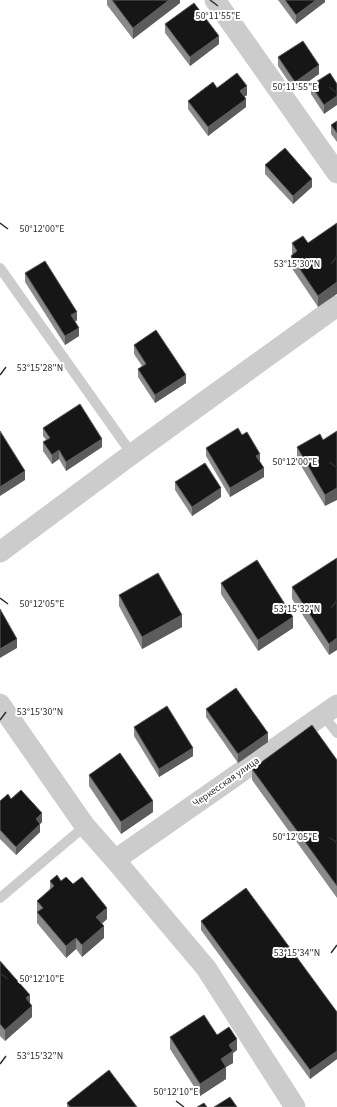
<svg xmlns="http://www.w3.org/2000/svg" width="337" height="1107" font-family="'Source Sans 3',sans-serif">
  <rect width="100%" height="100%" fill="#fff"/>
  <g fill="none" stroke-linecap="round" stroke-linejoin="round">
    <path stroke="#ccc" stroke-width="10" d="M0,268L132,454
      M323,715L337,733
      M0,898L85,826"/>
    <path stroke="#ccc" stroke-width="21" d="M215,0L337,173
      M0,552L132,454L337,306
      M0,704L85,826L115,860L206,968L295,1107
      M115,860L337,705"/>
  </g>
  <path fill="#8a8a8a" d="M107,0H180V3L133,39L107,5Z
    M278,0H325V2L296,24Z
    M165,24L219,44L190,66L165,33Z
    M278,57L319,74L295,91L278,66Z
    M337,84L324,114L311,94V85Z
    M217,88L247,95L244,97L246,107L208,136L188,109V101Z
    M337,121V142L331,134V125Z
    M265,165L312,187L293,204L265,174Z
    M337,223L318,307L291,267V256L292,255V243H308Z
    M25,273L77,320L75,322L79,336L65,345L25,282Z
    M134,345L186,383L155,403L138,377V369L142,366L134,354Z
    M43,428L102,447L66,471L59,459L52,464L43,451V442L46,440L43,436Z
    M337,431L325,506L297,459V447L323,440Z
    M242,435L260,462L264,477L230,497L206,456V448Z
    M175,482L221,497L192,516L175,490Z
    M337,558L329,655L292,599V587Z
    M221,583L293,628L258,651L221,594Z
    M119,595L182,627L142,649L119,606Z
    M206,709L268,742L238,763L206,717Z
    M134,727L193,756L159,777L134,736Z
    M337,760V898L252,780V769Z
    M89,775L153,812L121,834L89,786Z
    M11,799L42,822L40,824V832L16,855L0,839V801Z
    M50,881H61L73,884L107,919L102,924L104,938L82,957L76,949L66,958L37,923V901L50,890Z
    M201,921L337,1012V1059L310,1079L201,930Z
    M0,961L32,1017L5,1041L0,1036Z
    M217,1035L237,1050L233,1053V1063L226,1067V1079L200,1096L170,1049V1037Z
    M67,1103L137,1107H67Z"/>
  <path fill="#5c5c5c" d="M169,0H180V3L133,39V28Z
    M316,0H325V2L296,24V15Z
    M219,36V44L190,66V57Z
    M319,65V74L295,91V82Z
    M247,86V95L240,100V91Z
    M337,96V105L324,114V105Z
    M246,99V107L208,136V127Z
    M312,179V187L293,204V196Z
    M337,282V294L318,307V296Z
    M77,312V320L71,324V315Z
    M79,328V336L65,345V336Z
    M186,375V383L155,403V395Z
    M102,439V447L66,471V462Z
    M59,450V459L52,464V455Z
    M260,454V463L256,456Z
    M264,468V477L230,497V488Z
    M25,471V480L0,496V487Z
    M221,488V497L192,516V507Z
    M337,488V500L325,506V495Z
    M182,615V627L142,649V637Z
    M293,617V628L258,651V640Z
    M337,638V650L329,655V644Z
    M17,639V648L0,658V649Z
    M268,733V742L238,763V754Z
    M193,748V756L159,777V769Z
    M153,801V812L121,834V822Z
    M42,813V822L40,824V832L16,855V847L36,819Z
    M107,908V919L96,928V917Z
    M104,926V938L82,957V945Z
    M76,938V949L66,958V946Z
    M30,995V1006L26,998Z
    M32,1006V1017L5,1041V1030Z
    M237,1039V1050L233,1053V1063L221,1070V1059L229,1045Z
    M337,1051V1059L310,1079V1070Z
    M226,1067V1079L200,1096V1084Z"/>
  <path fill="#161616" stroke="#5c5c5c" d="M112,0H169L133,28Z
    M285,0H316L296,15Z
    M194,3L219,36L190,57L165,24Z
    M303,41L319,65L295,82L278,57Z
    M237,73L247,86L240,91L246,99L208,127L188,101L213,82L217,88Z
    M330,73L337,84V96L324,105L311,85Z
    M337,121V133L331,125Z
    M285,148L312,179L293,196L265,165Z
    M337,223V282L318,296L291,256L297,251L292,243L303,236L308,243Z
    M45,261L77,312L71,315L79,328L65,336L25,273Z
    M156,330L186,375L155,395L138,369L146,364L134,345Z
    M80,404L102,439L66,462L59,450L52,455L43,442L50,438L43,428Z
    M238,428L242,435L247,432L260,454L256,456L264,468L230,488L206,448Z
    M0,431L25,471L0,487Z
    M337,431V488L325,495L297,447L320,434L323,440Z
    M205,463L221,488L192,507L175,482Z
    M337,558V638L329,644L292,587Z
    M257,560L293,617L258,640L221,583Z
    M158,573L182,615L142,637L119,595Z
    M0,609L17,639L0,649Z
    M236,688L268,733L238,754L206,709Z
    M167,706L193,748L159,769L134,727Z
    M312,725L337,760V886L252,769Z
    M120,753L153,801L121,822L89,775Z
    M21,790L42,813L36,819L40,824L16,847L0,830V801L8,794L11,799Z
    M57,875L61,881L66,877L73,884L82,877L107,908L96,917L104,926L82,945L76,938L66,946L37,912L43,908L37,901L54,886L50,881Z
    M246,888L337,1012V1051L310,1070L201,921Z
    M0,961L30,995L26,998L32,1006L5,1030L0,1024Z
    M204,1015L217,1035L229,1027L237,1039L229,1045L233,1051L221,1059L226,1067L200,1084L170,1037Z
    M109,1070L137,1107H70L67,1103Z
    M230,1097L237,1107H214Z
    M204,1103L207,1107H197Z"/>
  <path fill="none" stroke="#2f2f2f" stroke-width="1.5" d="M210,0L218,6M329,87L337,93M0,223L8,229M331,264L337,256M0,375L6,367M329,462L337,468M0,598L8,604M331,608L337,600M0,720L6,712M329,837L337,843M331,953L337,945M0,973L8,979M0,1064L6,1056M176,1101L184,1107"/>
  <g text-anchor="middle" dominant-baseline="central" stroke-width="4" stroke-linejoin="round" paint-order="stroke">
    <g font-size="10" fill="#2f2f2f" stroke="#fff">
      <text transform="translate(226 782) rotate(-35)">Черкесская улица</text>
    </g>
  </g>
  <g font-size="10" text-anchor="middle" fill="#2f2f2f" stroke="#fff" stroke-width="4" stroke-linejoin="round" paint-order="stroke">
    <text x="218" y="19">50°11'55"E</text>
    <text x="295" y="90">50°11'55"E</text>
    <text x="42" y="232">50°12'00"E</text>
    <text x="297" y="267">53°15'30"N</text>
    <text x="40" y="371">53°15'28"N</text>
    <text x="295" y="465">50°12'00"E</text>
    <text x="42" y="607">50°12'05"E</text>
    <text x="297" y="612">53°15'32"N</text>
    <text x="40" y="715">53°15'30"N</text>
    <text x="295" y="840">50°12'05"E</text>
    <text x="297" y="956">53°15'34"N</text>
    <text x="42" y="982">50°12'10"E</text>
    <text x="40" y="1059">53°15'32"N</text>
    <text x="176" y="1095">50°12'10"E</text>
  </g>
</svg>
